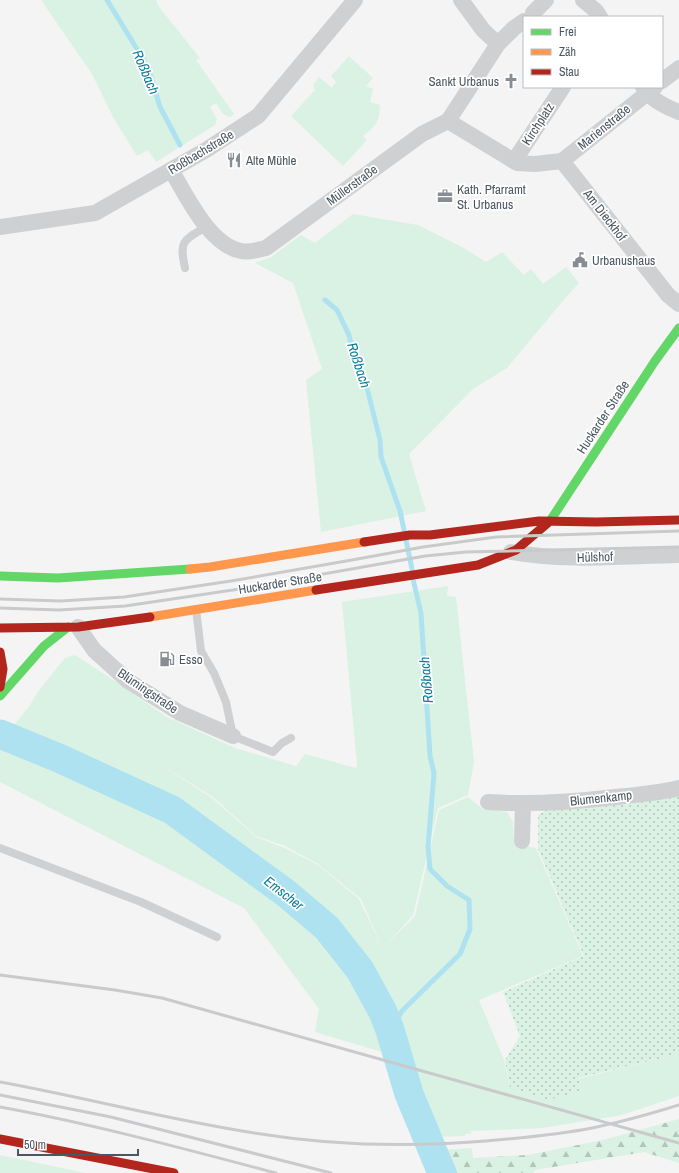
<svg xmlns="http://www.w3.org/2000/svg" width="679" height="1173" font-family="'Archivo Narrow',sans-serif">
  <defs>
    <pattern id="forest-firs" width="22" height="20" patternUnits="userSpaceOnUse"><rect width="22" height="20" fill="#d9f2e3"/><path d="M5 1l3.5 6h-7zM16 11l3.5 6h-7z" fill="#b2c7bb"/></pattern>
    <pattern id="garden-dots" width="8" height="8" patternUnits="userSpaceOnUse"><rect width="8" height="8" fill="#d9f2e3"/><path d="M2 2h.1M6 6h.1" fill="none" stroke="#b2c7bb" stroke-width="1.8" stroke-linecap="round"/></pattern>
  </defs>
  <rect width="100%" height="100%" fill="#f4f4f4"/>
  <path fill="#d9f2e3" fill-rule="evenodd" d="M41,0H156L159,7L200,58L196,60L234,114L230,117L223,114L216,103L210,107L217,119L215,125L156,162L148,150L137,156L113,117L92,74Z
    M349,56L373,78L366,86L373,89L370,102L380,105C379,122 377,125 363,136L367,140L343,166L291,116L315,90L313,85L319,77L332,88L336,82L331,76Z
    M353,214L418,225L464,248L486,262L502,252L524,275L531,269L543,284L566,267L579,283L567,296L507,368L473,389L409,454L426,511L321,532L306,380L322,369L293,283L255,263L271,257L301,235L315,243Z
    M448,586L447,596L456,597L474,762L468,795L438,808L413,915L385,946L415,916L439,810L468,797L483,809L507,812L513,822L514,843L536,848L583,956L479,1000L504,1060L510,1088L582,1091L578,1079L666,1057L679,1052V1096L622,1115L543,1128L471,1131V1134H465V1136L433,1137L406,1056L385,1053L315,1032L319,1009L244,908L0,782V743L30,705L39,690L65,658L75,655L109,677L167,717L235,748L296,766L305,754L356,768L357,765L342,602ZM158,763L213,797L256,836L285,846L318,864L361,899L383,949L359,899L318,865L285,848L256,837L212,798Z
    M0,1155L86,1173H0Z"/>
  <path fill="url(#forest-firs)" d="M679,1119V1163L644,1152L535,1170L534,1173H447L439,1150L472,1148L473,1158L528,1155L603,1140Z"/>
  <path fill="url(#garden-dots)" d="M679,788V1052L666,1057L578,1078L582,1091L548,1100L510,1088L505,1060L520,1036L503,992L584,956L538,849V815L557,803Z"/>
  <g fill="none" stroke-linecap="round" stroke-linejoin="round">
    <path stroke="#aee2f0" stroke-width="5" d="M107,0L143,59L150,74L160,107L180,145
      M325,300L337,310L349,335L353,352L358,368L366,384L380,440L381,457L400,511L404,530
      M406,540L412,569
      M390,1030L402,1011L460,954L470,929L469,900L447,886L430,869L428,847L434,773L430,756L421,613L413,579"/>
    <path stroke="#aee2f0" stroke-width="29" d="M0,734L61,759L172,810L287,894L327,928L360,970L383,1012L390,1030L409,1094L442,1173"/>
    <path stroke="#ced0d2" stroke-width="8" d="M185,268C179,241 183,240 206,227
      M196,609L201,651L214,673L226,702L233,736L273,752L282,743L291,738
      M0,848L141,902L217,937"/>
    <path stroke="#ced0d2" stroke-width="16" d="M461,0L483,30L498,44
      M583,0L596,11L600,17
      M533,13L546,0
      M662,81L679,68
      M643,87C650,99 666,107 679,112
      M448,121L517,163L535,164L562,161
      M514,161L563,87
      M562,161L668,295L679,304
      M562,161L655,87
      M171,170C187,196 209,245 241,251C249,253 258,250 266,248L422,134L448,121L498,44L514,28L524,21
      M0,227L95,213L206,150L258,116L355,0
      M511,552C566,562 623,556 679,555
      M78,627L94,650L128,681L180,713L233,736
      M488,802C531,805 573,802 615,797C636,795 658,793 679,788
      M522,841L523,803"/>
    <path stroke="#63d668" stroke-width="9" d="M550,521L655,361L679,328
      M0,576L58,578L190,569
      M0,696L44,646L68,627"/>
    <path stroke="#ff974d" stroke-width="9" d="M190,569L210,567L364,542
      M150,617L316,590"/>
    <path stroke="#b3261e" stroke-width="9" d="M364,542L410,535H430L539,521L596,522L679,520
      M316,590L478,565L516,550L550,521
      M0,628L78,627L150,617
      M0,652L3,669L0,687
      M0,1139L174,1173"/>
    <path stroke="#c9cacc" stroke-width="3" d="M0,599L61,601L124,597L231,581L352,560L423,547L496,537L679,531
      M0,608L59,610L125,606L233,590L425,556L466,552L679,547
      M0,975L115,990L162,998L679,1143
      M0,1082C88,1098 173,1121 261,1134C335,1146 411,1147 486,1141C521,1138 557,1135 592,1128C622,1122 650,1114 679,1105
      M0,1095L111,1117L331,1173
      M0,1107C93,1124 185,1149 276,1173"/>
  </g>
  <defs>
    <g id="church-bare" transform="scale(1.2)"><path d="M-1.2-6h2.4v3.5h3.3v2.4h-3.3V6h-2.4V-.1h-3.3v-2.4h3.3Z" fill="#868d94" stroke="#fff" stroke-width="2.5" paint-order="stroke"/></g>
    <g id="restaurant-bare" transform="scale(1.2)"><path d="M-5-6h1v4h1v-4h1v4h1v-4h1v5L-1.5 .5V6h-2V.5L-5-1ZM5-6V6H3V1.5H1.5Q1.5-4 5-6Z" fill="#868d94" stroke="#fff" stroke-width="2.5" paint-order="stroke"/></g>
    <g id="office-bare" transform="scale(1.2)"><path d="M-6-3h4V-5.5h4V-3h4V5H-6ZM-1-4.5V-3h2v-1.5ZM-6 0V1H6V0Z" fill="#868d94" stroke="#fff" stroke-width="2.5" paint-order="stroke"/></g>
    <g id="civic-bare" transform="scale(1.2)"><path d="M-.6-6.5H3V-4.5H.6V-3L4-1V1h2V6H-6V1h2V-1L-.6-3ZM-1.2 2.5V6h2.4V2.5Z" fill="#868d94" stroke="#fff" stroke-width="2.5" paint-order="stroke"/></g>
    <g id="fuel-bare" transform="scale(1.2)"><path d="M-5.5-6h7V0h2V4h1.3V-2.5L3-4.5l.8-.8L6-3V5H2.5V1h-1V6h-7ZM-4.2-4.7v3.2H.2V-4.7Z" fill="#868d94" stroke="#fff" stroke-width="2.5" paint-order="stroke"/></g>
  </defs>
  <g fill-rule="evenodd">
    <use href="#church-bare" x="511" y="81"/>
    <use href="#restaurant-bare" x="234" y="160"/>
    <use href="#office-bare" x="445" y="196"/>
    <use href="#civic-bare" x="580" y="260"/>
    <use href="#fuel-bare" x="167" y="659"/>
  </g>
  <g text-anchor="middle" dominant-baseline="central" stroke-width="3.5" stroke-linejoin="round" paint-order="stroke">
    <g font-size="13" fill="#4a5661" stroke="#fff" text-anchor="start">
      <text x="499" y="81" text-anchor="end">Sankt Urbanus</text>
      <text x="246" y="160">Alte Mühle</text>
      <text x="457" y="189">Kath. Pfarramt<tspan x="457" dy="15">St. Urbanus</tspan></text>
      <text x="592" y="260">Urbanushaus</text>
      <text x="179" y="659">Esso</text>
    </g>
    <g font-size="13" fill="#4a5661" stroke="#fff">
      <text transform="translate(538 124) rotate(-57)">Kirchplatz</text>
      <text transform="translate(604 127) rotate(-39)">Marienstraße</text>
      <text transform="translate(201 152) rotate(-31)">Roßbachstraße</text>
      <text transform="translate(352 185) rotate(-36)">Müllerstraße</text>
      <text transform="translate(605 215) rotate(52)">Am Dieckhof</text>
      <text transform="translate(603 417) rotate(-57)">Huckarder Straße</text>
      <text transform="translate(595 557) rotate(-2)">Hülshof</text>
      <text transform="translate(280 583) rotate(-9)">Huckarder Straße</text>
      <text transform="translate(148 691) rotate(34)">Blümingstraße</text>
      <text transform="translate(601 798) rotate(-6)">Blumenkamp</text>
    </g>
    <g font-size="14" font-style="italic" fill="#0c7c9b" stroke="#fff">
      <text transform="translate(146 72) rotate(67)">Roßbach</text>
      <text transform="translate(359 365) rotate(72)">Roßbach</text>
      <text transform="translate(426 680) rotate(-95)">Roßbach</text>
      <text transform="translate(284 893) rotate(38)">Emscher</text>
    </g>
  </g>
  <rect x="523" y="16" width="140" height="72" fill="#ffffff" stroke="#b7bbc0"/>
  <rect x="531" y="29" width="20" height="6" fill="#63d668" stroke="#b7bbc0"/>
  <text x="559" y="36" font-size="12" fill="#4a5661">Frei</text>
  <rect x="531" y="49" width="20" height="6" fill="#ff974d" stroke="#b7bbc0"/>
  <text x="559" y="56" font-size="12" fill="#4a5661">Zäh</text>
  <rect x="531" y="69" width="20" height="6" fill="#b3261e" stroke="#b7bbc0"/>
  <text x="559" y="76" font-size="12" fill="#4a5661">Stau</text>
  <path d="M18 1149v6h120v-6" fill="none" stroke="#4a5661" stroke-width="2"/>
  <text x="24" y="1149" font-size="12" fill="#4a5661" stroke="#ffffff" stroke-width="3" paint-order="stroke">50 m</text>
</svg>
